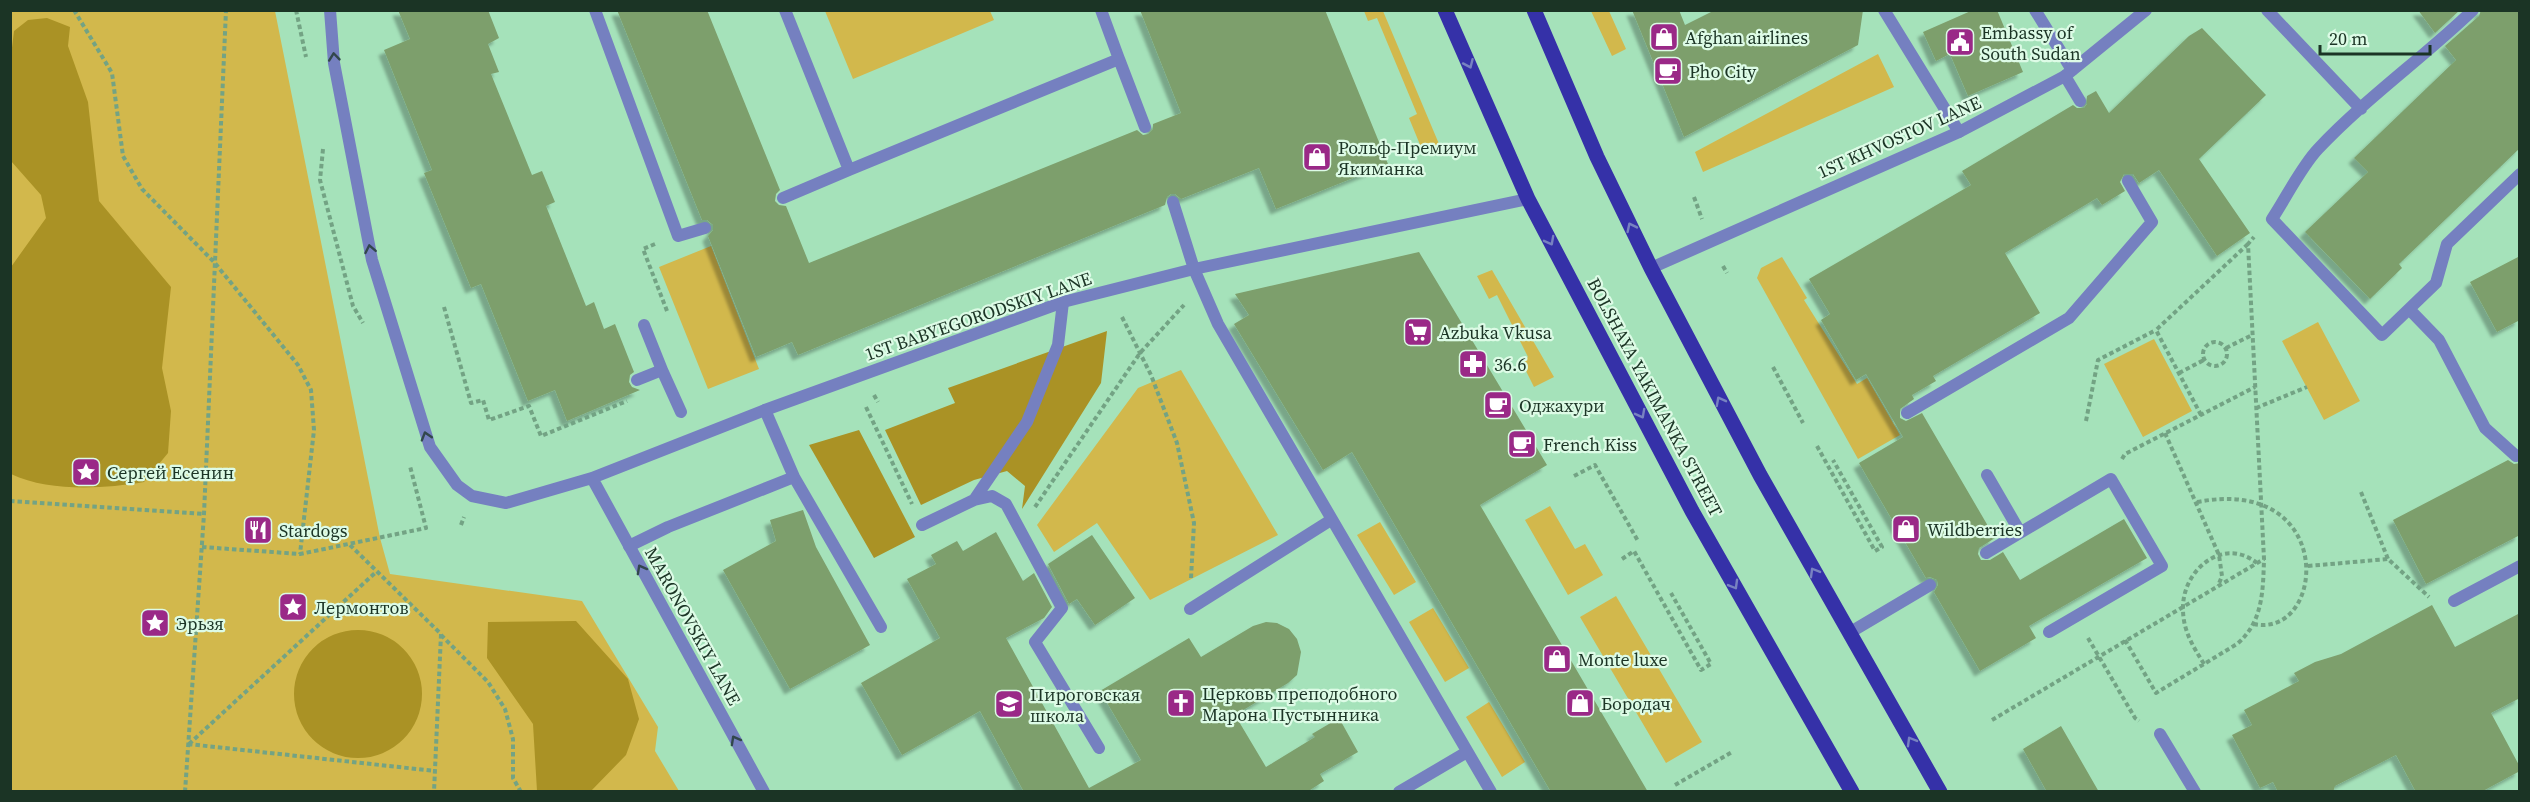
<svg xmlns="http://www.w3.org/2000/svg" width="2530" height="802" font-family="'Source Serif 4',serif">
  <defs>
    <filter id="shadow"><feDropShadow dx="-5.5" dy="5.5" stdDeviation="1.5" flood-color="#0004"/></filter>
  </defs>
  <rect width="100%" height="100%" fill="#a5e2ba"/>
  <path fill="#d2b84c" d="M10,11H275L380,538L390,574L582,601L658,727L655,751L679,791H11Z
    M825,11H990L994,20L853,79Z
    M1364,11H1383L1439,144L1423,152L1409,118L1417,114L1377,18L1368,21Z
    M1591,11H1609L1626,49L1612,56Z
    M1878,54L1894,87L1703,172L1695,152Z
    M711,246L759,369L708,389L659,267Z
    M1782,257L1807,298L1804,300L1857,384L1867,378L1900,435L1858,459L1757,278L1761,268Z
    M1492,270L1554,377L1534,387L1521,361L1528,357L1497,295L1489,299L1477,276Z
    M2318,322L2360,401L2324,420L2282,341Z
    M2154,339L2192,411L2143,437L2104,364Z
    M1181,370L1278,535L1150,600L1097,523L1054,552L1037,525L1138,388Z
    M1550,506L1575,549L1585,544L1603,575L1568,595L1525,520Z
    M1380,522L1416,582L1394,595L1357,535Z
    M1616,596L1702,742L1666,763L1580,617Z
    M1433,608L1469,668L1445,682L1409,622Z
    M1489,702L1525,762L1502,777L1466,717Z"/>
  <path fill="#aa9225" d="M47,18L70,27L68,46L88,102L99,201L171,287L162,368L171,411L168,453L144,482C103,489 49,492 11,474V267L46,218L41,195L11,161L10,64L14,31L28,20Z
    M1107,331L1101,383L1022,509L1025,486L1007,471L974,480L921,505L885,430L955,403L948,388Z
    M859,430L915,537L874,558L809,445Z
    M576,621L628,679L639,719L626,755L591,791H537L533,724L487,658L488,622Z
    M294 694a64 64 0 1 1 128 0a64 64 0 1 1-128 0Z"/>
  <path fill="#7d9f6c" filter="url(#shadow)" d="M398,10H488L499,38L488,44L499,72L491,74L532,175L542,171L555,202L546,206L586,306L594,302L604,329L615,324L634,372L630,375L629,382L632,387L640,390L567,421L555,390L528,401L481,284L471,288L424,173L432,170L384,50L410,39Z
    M617,10H707L780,190L776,194L775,201L779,205L786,206L809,263L1137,130L1143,135L1148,134L1153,129V124L1181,113L1140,10H1325L1388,164L1276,209L1259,168L1181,199L1175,194H1171L1167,197L1165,205L798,355L792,342L756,357L708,236L713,230V225L707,220H702Z
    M1632,10H1679L1685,25L1715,10H1863L1858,45L1684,137Z
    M1973,10H1997L2023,72L1968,96L1950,54L1936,61L1923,32Z
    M2418,10H2460L2435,33Z
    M2481,10H2520V148L2399,264L2402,268L2370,299L2305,232L2368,172L2354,158L2456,60L2445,46L2479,16Z
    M2202,28L2266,95L2199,159L2250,233L2217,256L2159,170L2139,183L2133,174H2124L2120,182L2125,191L2102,205L2097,198L2005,253L2040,313L1933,376L1936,381L1912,395L1914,399L1900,409V418L1906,421L1922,413L1995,538L1979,548L1978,554L1981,560H1990L2003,552L2020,580L2124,519L2147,558L2029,626L2036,638L1980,671L1934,592L1938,585L1937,580L1930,577L1926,578L1859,463L1903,437L1866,374L1856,380L1821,320L1830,314L1809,279L1971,185L1962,171L2073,105L2077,108H2084L2087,104V96L2096,91L2109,113L2189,36Z
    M1419,252L1547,465L1480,505L1648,792H1551L1352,452L1323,470L1234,324L1249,315L1235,294Z
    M2520,256V320L2497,332L2470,282Z
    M2508,460L2514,464L2520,463V535L2426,584L2393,520Z
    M803,510L816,547L870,645L790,689L723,570L776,541L770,520Z
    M996,532L1023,581L1034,573L1052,607L1044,618L1006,638L1089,788L1141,760L1100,691L1189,638L1201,657L1253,626L1266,622L1277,623L1289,629L1297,639L1301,652L1297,675L1288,683L1235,715L1266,767L1315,737L1312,734L1339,718L1358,752L1320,774L1324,781L1307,792H1024L980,711L902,755L861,683L940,638L907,579L936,564L931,555L957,541L963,551Z
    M1092,535L1135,598L1095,625L1077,599L1069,604L1048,564Z
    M2432,605L2455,647L2520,613V698L2491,713L2520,767V771L2481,792H2416L2396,755L2335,786L2333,792H2278L2273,782L2260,788L2232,735L2252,725L2244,710L2299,681L2294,673L2315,662L2341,654Z
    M2061,726L2099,792H2047L2023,749Z"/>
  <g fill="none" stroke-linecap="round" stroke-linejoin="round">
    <path stroke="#73a384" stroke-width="4" stroke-dasharray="4.5 3" stroke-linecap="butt" d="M74,10L112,73L123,156L142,189L214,262L298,365L311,390L314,430L300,554
      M296,10L306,57
      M323,149L320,180L353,306L363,323
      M1694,197L1702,219
      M655,244L643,249L667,311
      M1723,266L1727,273
      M444,307L471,403L483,400L489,420L529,406L541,436L627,401
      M1122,317L1151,375L1177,443L1194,523L1191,578
      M2203 354a12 12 0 1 1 24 0a12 12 0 1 1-24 0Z
      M2226,348L2252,335
      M1773,367L1803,423
      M2179,373L2204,360
      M874,395L878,402
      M866,407L912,504
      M2256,408L2307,387
      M2201,415L2156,330L2248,244
      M2086,421L2098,360L2156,330
      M2165,433L2219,555L2222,576L2218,586
      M1817,446L1875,551L1882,547L1833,460
      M2122,459L2125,454L2255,387
      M1574,476L1595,465L1638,541
      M2361,492L2388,559
      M10,501L204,514
      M2197,502C2338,475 2326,639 2254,624
      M1035,507L1140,353L1184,305
      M461,525L464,517
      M350,545L441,634L434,792
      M202,547L300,554L426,528L410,466
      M1622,559L1634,551L1701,670L1711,664L1671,593
      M2308,566L2388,559L2429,597
      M441,635L488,682L505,709L513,739V778L521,792
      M2088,638L2135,718L2139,721
      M2125,640L2156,693L2237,644C2263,622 2263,591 2264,559L2248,244L2254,237
      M2204,664C2193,646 2183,631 2183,609C2182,570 2223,536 2257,563
      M1992,720L2264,559
      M188,744L435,771
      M189,744L376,572
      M1675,785L1732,752
      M185,792L204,514L226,10"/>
    <path stroke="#7580c0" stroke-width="12" d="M595,10L678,236L705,228
      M785,10L849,170L1119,59L1101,10
      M1884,10L1959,132
      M2035,10L2072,70
      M2267,10L2361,109
      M2473,10C2423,58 2365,99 2318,149C2301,167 2286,198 2272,219L2382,335L2436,283L2447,244L2520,174
      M1119,59L1145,127
      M2065,76L2080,101
      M783,198L849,170
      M1173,202L1194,269L1218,324L1491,792
      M2409,309L2439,340L2485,428L2516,456
      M644,325L662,370
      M637,380L662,370L681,412
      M1907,413L2069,318L2152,222L2128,181
      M1987,475L2020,532
      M794,477L881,627
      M974,500L1027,422L1058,345L1063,302
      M922,525L974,500L992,496L1006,504L1062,608L1035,642L1099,748
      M629,546L668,527L794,477L765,410
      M1986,553L2111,479L2162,566L2049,632
      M2454,601L2520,566
      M1190,609L1331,520
      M1849,633L1930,585
      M2160,734L2195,792
      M1399,792L1467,752"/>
    <path stroke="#7580c0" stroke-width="12" d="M330,10L334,63L372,260L430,447L457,485L472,496L506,503L592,478L765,410L1063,302L1194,269L1528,199
      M1651,268L1959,132L2065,76L2146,10
      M592,478L764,792"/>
    <path stroke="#3531a8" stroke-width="15" d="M1445,10L1528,199L1692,511L1852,792
      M1534,10L1597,157L1651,268L1760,475L1940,792"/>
  </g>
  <defs><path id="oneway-chevron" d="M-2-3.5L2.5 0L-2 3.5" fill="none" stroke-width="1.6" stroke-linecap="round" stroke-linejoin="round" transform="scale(1.5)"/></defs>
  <g stroke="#32474c">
    <use href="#oneway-chevron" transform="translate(334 57) rotate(-96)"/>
    <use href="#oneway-chevron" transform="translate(370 249) rotate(-101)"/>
    <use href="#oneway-chevron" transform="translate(426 436) rotate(-107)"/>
    <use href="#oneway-chevron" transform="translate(641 569) rotate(-119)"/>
    <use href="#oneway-chevron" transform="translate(735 740) rotate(-119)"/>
  </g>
  <g stroke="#7882c1">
    <use href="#oneway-chevron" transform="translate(1469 64) rotate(66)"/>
    <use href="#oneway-chevron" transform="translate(1631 227) rotate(-116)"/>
    <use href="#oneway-chevron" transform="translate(1550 241) rotate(62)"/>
    <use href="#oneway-chevron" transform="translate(1720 401) rotate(-118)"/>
    <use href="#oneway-chevron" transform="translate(1641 414) rotate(62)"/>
    <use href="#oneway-chevron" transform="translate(1814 572) rotate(-120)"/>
    <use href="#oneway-chevron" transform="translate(1734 585) rotate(60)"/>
    <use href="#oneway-chevron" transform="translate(1911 741) rotate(-120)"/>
  </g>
  <defs>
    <g id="shop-square" transform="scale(1.5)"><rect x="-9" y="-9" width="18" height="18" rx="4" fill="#9a2987" stroke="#ddfbe6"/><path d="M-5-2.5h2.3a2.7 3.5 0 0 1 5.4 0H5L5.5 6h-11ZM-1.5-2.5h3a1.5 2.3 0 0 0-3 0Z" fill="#fff"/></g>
    <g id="civic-square" transform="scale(1.5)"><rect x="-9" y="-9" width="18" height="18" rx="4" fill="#9a2987" stroke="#ddfbe6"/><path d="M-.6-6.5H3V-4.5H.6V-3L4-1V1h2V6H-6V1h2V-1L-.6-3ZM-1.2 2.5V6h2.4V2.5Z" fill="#fff"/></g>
    <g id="cafe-square" transform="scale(1.5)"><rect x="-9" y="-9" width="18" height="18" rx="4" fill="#9a2987" stroke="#ddfbe6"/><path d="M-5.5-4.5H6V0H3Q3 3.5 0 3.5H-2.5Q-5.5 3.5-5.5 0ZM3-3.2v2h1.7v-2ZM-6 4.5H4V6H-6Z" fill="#fff"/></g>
    <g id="supermarket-square" transform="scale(1.5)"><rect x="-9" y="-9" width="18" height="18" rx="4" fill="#9a2987" stroke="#ddfbe6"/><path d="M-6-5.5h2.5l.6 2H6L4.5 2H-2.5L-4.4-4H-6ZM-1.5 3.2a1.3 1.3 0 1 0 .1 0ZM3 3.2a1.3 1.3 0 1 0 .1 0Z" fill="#fff"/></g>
    <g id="pharmacy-square" transform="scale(1.5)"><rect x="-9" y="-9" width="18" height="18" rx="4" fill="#9a2987" stroke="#ddfbe6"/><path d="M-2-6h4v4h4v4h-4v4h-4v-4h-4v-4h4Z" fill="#fff"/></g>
    <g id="sight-square" transform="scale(1.5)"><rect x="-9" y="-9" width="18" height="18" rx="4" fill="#9a2987" stroke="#ddfbe6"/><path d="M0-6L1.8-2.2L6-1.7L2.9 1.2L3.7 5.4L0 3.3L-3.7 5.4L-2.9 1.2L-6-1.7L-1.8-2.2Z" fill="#fff"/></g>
    <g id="restaurant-square" transform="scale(1.5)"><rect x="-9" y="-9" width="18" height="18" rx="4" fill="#9a2987" stroke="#ddfbe6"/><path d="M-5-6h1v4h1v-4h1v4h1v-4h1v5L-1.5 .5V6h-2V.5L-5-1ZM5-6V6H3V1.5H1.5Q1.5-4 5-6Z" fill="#fff"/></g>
    <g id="church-square" transform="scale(1.5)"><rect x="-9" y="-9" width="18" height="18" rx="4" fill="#9a2987" stroke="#ddfbe6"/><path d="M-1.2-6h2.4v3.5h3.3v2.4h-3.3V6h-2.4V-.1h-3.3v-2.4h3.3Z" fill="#fff"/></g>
    <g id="school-square" transform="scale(1.5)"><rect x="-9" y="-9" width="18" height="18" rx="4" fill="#9a2987" stroke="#ddfbe6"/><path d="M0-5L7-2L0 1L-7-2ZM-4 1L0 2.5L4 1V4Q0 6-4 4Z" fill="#fff"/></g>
  </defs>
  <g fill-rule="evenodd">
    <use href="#shop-square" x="1664" y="37"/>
    <use href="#civic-square" x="1960" y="42"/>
    <use href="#cafe-square" x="1668" y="71"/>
    <use href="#shop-square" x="1317" y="157"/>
    <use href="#supermarket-square" x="1418" y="332"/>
    <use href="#pharmacy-square" x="1473" y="364"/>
    <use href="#cafe-square" x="1498" y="405"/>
    <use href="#cafe-square" x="1522" y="444"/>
    <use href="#sight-square" x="86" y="472"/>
    <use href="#shop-square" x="1906" y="529"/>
    <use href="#restaurant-square" x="258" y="530"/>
    <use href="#sight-square" x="293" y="607"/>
    <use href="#sight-square" x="155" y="623"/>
    <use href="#shop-square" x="1557" y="659"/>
    <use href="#church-square" x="1181" y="703"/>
    <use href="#shop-square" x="1580" y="703"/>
    <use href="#school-square" x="1009" y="704"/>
  </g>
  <g text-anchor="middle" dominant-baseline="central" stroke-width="4.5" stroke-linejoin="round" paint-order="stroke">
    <g font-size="18" fill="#1b3425" stroke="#ddfbe6" text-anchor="start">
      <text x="1981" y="32">Embassy of<tspan x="1981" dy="21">South Sudan</tspan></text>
      <text x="1685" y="37">Afghan airlines</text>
      <text x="1689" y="71">Pho City</text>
      <text x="1338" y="147">Рольф-Премиум<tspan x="1338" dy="21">Якиманка</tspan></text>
      <text x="1439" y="332">Azbuka Vkusa</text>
      <text x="1494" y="364">36.6</text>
      <text x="1519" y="405">Оджахури</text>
      <text x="1543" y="444">French Kiss</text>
      <text x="107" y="472">Сергей Есенин</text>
      <text x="1927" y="529">Wildberries</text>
      <text x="279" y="530">Stardogs</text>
      <text x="314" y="607">Лермонтов</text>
      <text x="176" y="623">Эрьзя</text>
      <text x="1578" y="659">Monte luxe</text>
      <text x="1202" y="693">Церковь преподобного<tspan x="1202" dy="21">Марона Пустынника</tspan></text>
      <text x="1030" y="694">Пироговская<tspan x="1030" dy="21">школа</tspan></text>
      <text x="1601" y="703">Бородач</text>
    </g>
    <g font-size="18" fill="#1b3425" stroke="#ddfbe6">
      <text transform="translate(1899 137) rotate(-24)">1ST KHVOSTOV LANE</text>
      <text transform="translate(978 316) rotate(-19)">1ST BABYEGORODSKIY LANE</text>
      <text transform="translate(1655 397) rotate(62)">BOLSHAYA YAKIMANKA STREET</text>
      <text transform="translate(693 626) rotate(61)">MARONOVSKIY LANE</text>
    </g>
  </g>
  <rect width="2530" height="802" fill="none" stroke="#1b3425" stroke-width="24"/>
  <path d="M2320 45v9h110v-9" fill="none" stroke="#1b3425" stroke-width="3"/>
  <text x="2329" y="45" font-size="18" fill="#1b3425" stroke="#ddfbe6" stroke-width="4.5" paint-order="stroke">20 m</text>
</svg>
